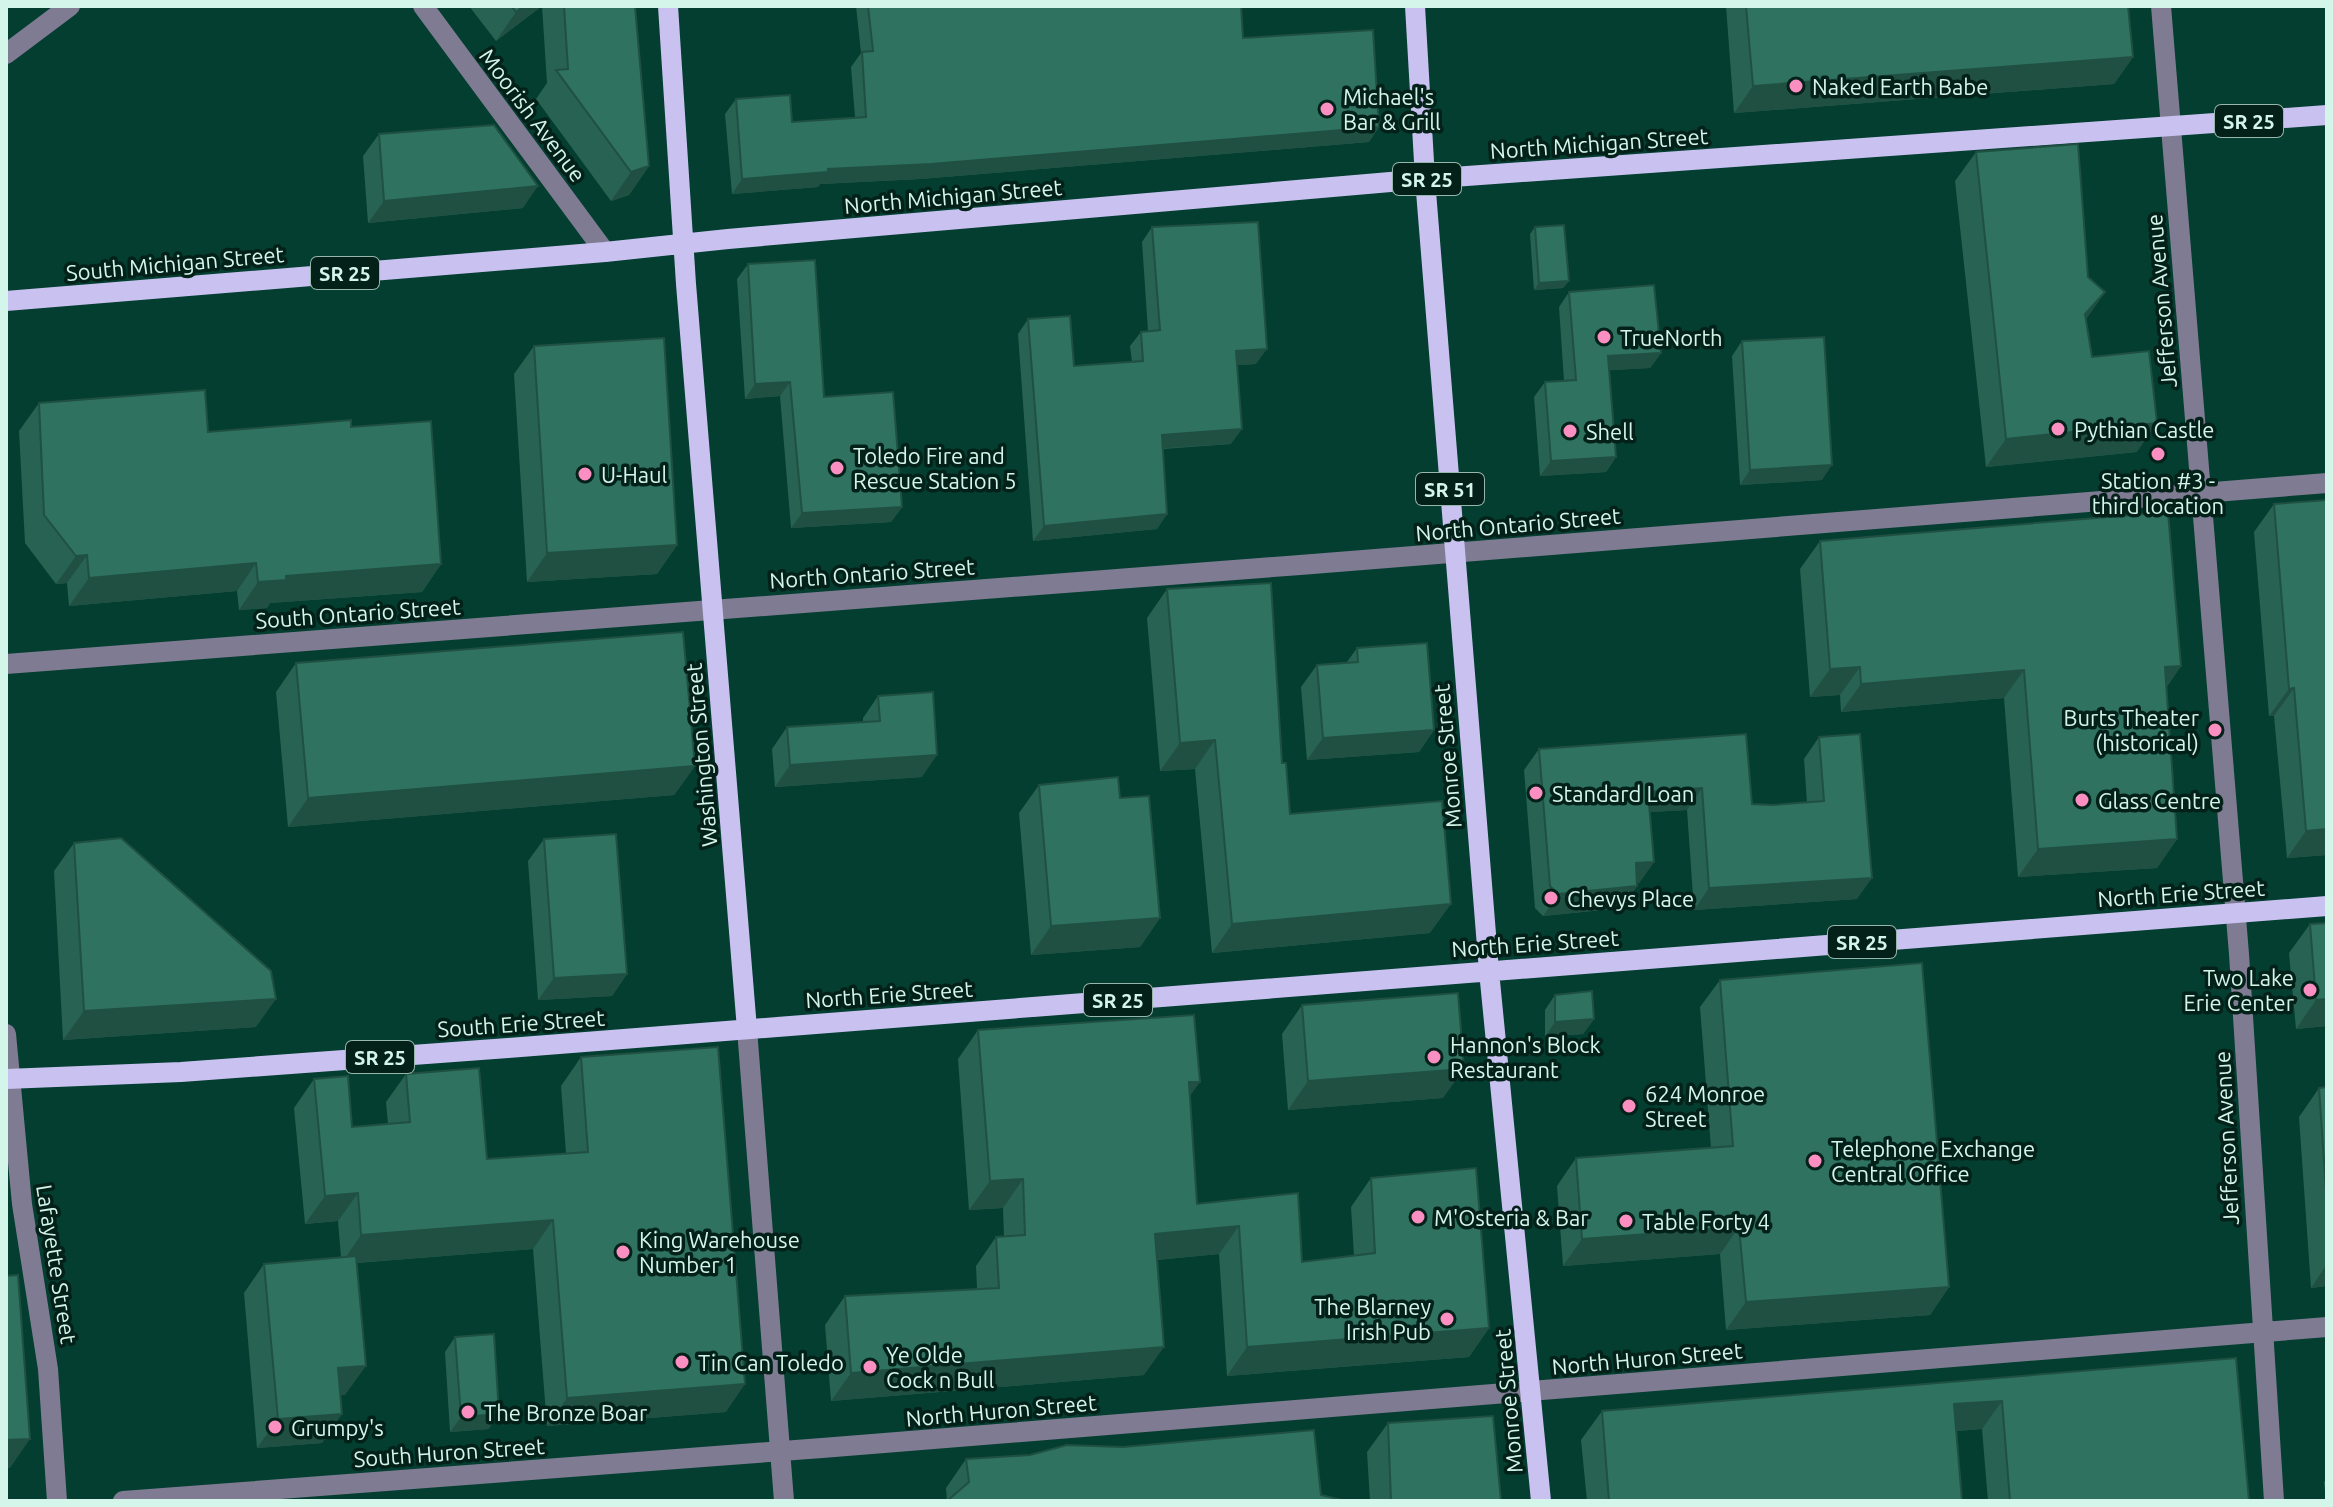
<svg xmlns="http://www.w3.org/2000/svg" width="2333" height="1507" font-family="Ubuntu,sans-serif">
  <rect width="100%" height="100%" fill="#033e30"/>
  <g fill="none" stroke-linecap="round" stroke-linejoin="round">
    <path stroke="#7f7b92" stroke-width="20" d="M423,6L605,252
      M2161,6L2239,954L2274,1501
      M6,54L70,6
      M6,664L1300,565L2327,483
      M747,1029L784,1501
      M6,1034L22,1204L48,1369L57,1501
      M123,1501L822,1448L2327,1327"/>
    <path stroke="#c9c2f1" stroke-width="20" d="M668,6L686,284L747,1029
      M1415,6L1425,179L1489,971L1541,1501
      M6,301L605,252L728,239L1425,179L2327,115
      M6,1079L181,1072L508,1048L2327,906"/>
  </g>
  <path fill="#286252" d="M469,6H635L649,166L629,195L611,201L536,99L547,83L542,6L496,41Z
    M856,6H1241L1243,38L1379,127L1369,142L920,179L820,184L818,187L732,194L725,114L736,99L792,122L855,117L851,67L861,53Z
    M1726,6H2128L2133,57L2114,84L1734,113Z
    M379,134L523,208L368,223L363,156Z
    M1976,152L2088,277L2105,292L2086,319L2092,357L2137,452L1986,467L1955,181Z
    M1152,227L1256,364L1237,365L1231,444L1163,449L1167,514L1157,529L1033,541L1018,334L1028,319L1074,366L1132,362L1130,346L1141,332L1148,331L1142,242Z
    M1535,227L1569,281L1563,288L1534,290L1530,234Z
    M748,264L824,397L902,507L891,522L791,528L780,396L745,399L737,279Z
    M1569,292L1661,353L1650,368L1609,370L1616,457L1606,472L1540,476L1534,397L1545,382L1564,381L1559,307Z
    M1742,341L1822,480L1740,485L1732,356Z
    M534,346L677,545L657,574L527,582L514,374Z
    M39,403L208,432L351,427L441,564L422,592L270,603L267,608L239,610L237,591L69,606L67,583L56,584L25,543L19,431Z
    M2327,500V855L2287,858L2274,716H2269L2254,532L2274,504Z
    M1820,541L2181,666L2166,688L2177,839L2157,868L2018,877L2004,698L1841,712L1840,695L1810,697L1800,569Z
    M1167,589L1282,763L1290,814L1430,933L1212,953L1195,769L1160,771L1147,618Z
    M1357,648L1434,730L1419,752L1307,760L1301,687L1317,665L1347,662Z
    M296,663L695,766L674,795L288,827L276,692Z
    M878,696L922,777L775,787L772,749L787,727L863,722V718Z
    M1746,734L1752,804L1772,805L1807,803L1804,759L1819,737L1857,899L1694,910L1687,810L1650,812L1654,862L1639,883H1637V886L1622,908L1543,916L1535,908L1524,770L1539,749Z
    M1039,785L1120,798L1160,918L1140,947L1031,955L1019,813Z
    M544,839L627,974L612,996L538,1000L528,861Z
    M74,843L256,1027L63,1040L54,871Z
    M2310,924L2327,1026L2296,1029L2289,953Z
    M1720,980L1949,1287L1930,1315L1726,1330L1720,1254L1563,1266L1557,1186L1576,1158L1711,1148L1700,1007Z
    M1555,995L1594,1019L1583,1034L1545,1037V1010Z
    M1302,1005L1443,1098L1288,1110L1282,1034Z
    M978,1030L1190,1096L1197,1204L1298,1193L1302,1262L1354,1256L1351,1207L1371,1178L1489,1328L1469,1357L1227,1376L1219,1254L1157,1260L1144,1375L831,1401L825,1325L845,1296L977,1289L976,1266L996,1237H1004L1003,1208L969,1210L958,1059Z
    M581,1057L726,1412L547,1426L533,1249L357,1263L345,1395H340L322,1443L257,1448L244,1293L264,1264L341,1257L338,1221L305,1224L294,1108L314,1079L352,1127L388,1124L386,1102L406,1074L487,1159L566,1153L561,1086Z
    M2327,1087V1286L2311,1288L2299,1117L2319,1088Z
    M455,1337L489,1429L450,1432L445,1352Z
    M2236,1358L2249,1501H1988L1982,1429L1956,1431L1962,1501H1587L1581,1440L1602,1411Z
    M1388,1423L1501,1501H1370L1367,1452Z
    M966,1459L1321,1495L947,1501L946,1488Z
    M2327,1478V1501H2326L2324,1482Z"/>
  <path fill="#205042" d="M524,6H542L496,41L516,12Z
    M2133,57L2114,84L1734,113L1753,86Z
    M1379,127L1369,142L920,179L820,184L818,187L732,194L742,179L828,169Z
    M649,166L629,195L611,201L631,172Z
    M538,186L523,208L368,223L384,201Z
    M1569,281L1563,288L1534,290L1539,283Z
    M2105,292L2085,321V314Z
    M1267,349L1256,364L1226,366L1236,351Z
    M1661,353L1650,368L1598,371L1608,356Z
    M790,382L780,396L745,399L755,384Z
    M2157,423L2137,452L1986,467L2006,439Z
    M1242,429L1231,444L1151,449L1162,435Z
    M1616,457L1606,472L1540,476L1551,461Z
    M1832,465L1822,480L1740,485L1750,470Z
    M902,507L891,522L791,528L802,513Z
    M1167,514L1157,529L1033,541L1044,526Z
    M677,545L657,574L527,582L547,553Z
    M87,555L67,583L56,584L76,556Z
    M256,563L237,591L69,606L89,578Z
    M441,564L422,592L270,603L267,608L239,610L258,582L286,576Z
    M2181,666L2161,694L2165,667Z
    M1860,667L1840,695L1810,697L1830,669Z
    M2024,670L2004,698L1841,712L1861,684Z
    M2294,688L2274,716H2269L2289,689Z
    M1434,730L1419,752L1307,760L1323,738Z
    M1215,740L1195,769L1160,771L1180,743Z
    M937,755L922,777L775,787L790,765Z
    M695,766L674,795L288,827L308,798Z
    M1702,788L1687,810L1633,813L1648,792Z
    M2327,829V855L2287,858L2306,831Z
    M2177,839L2157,868L2018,877L2038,849Z
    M1654,862L1639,883L1621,884L1636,863Z
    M1872,878L1857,899L1694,910L1709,888Z
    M1637,886L1622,908L1543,916L1558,894Z
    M1451,904L1430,933L1212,953L1232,924Z
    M1160,918L1140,947L1031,955L1051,926Z
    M627,974L612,996L538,1000L554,978Z
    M276,999L256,1027L63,1040L84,1011Z
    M2327,999V1026L2296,1029L2316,1000Z
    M1594,1019L1583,1034L1545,1037L1555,1022Z
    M1464,1069L1443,1098L1288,1110L1308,1081Z
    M1189,1082H1200L1180,1110Z
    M1023,1179L1003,1208L969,1210L990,1181Z
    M358,1193L338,1221L305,1224L325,1196Z
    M553,1220L533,1249L341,1264L361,1235Z
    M1239,1226L1219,1254L1134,1262L1155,1234Z
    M1739,1227L1720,1254L1563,1266L1582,1239Z
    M2327,1264V1286L2311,1288Z
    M1949,1287L1930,1315L1726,1330L1746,1302Z
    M1489,1328L1469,1357L1227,1376L1247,1347Z
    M1164,1347L1144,1375L831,1401L851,1373Z
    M366,1366L345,1395L318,1397L338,1368Z
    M745,1384L726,1412L547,1426L567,1398Z
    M2002,1401L1982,1429L1933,1433L1954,1404Z
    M342,1414L322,1443L257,1448L278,1419Z
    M499,1414L489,1429L450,1432L461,1417Z
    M30,1439L10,1468H6V1440Z"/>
  <path fill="#2e725f" stroke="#205042" stroke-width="2" d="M511,6H524L516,12Z
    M564,6H635L649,166L631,172L556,70L568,69Z
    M868,6H1241L1243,38L1373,30L1379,127L931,164L828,169V172L742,179L736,99L790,95L792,122L866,117L862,52L873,51Z
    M1746,6H2128L2133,57L1753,86Z
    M494,125L538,186L384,201L379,134Z
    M2078,144L2088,277L2105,292L2085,314L2092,357L2149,351L2157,423L2006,439L1976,152Z
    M1258,222L1267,349L1236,351L1242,429L1162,435L1167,514L1044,526L1028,319L1070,316L1074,366L1143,361L1141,332L1160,330L1152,227Z
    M1564,225L1569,281L1539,283L1535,227Z
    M815,260L824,397L893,392L902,507L802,513L790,382L755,384L748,264Z
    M1654,285L1661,353L1608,356L1616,457L1551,461L1545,382L1576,380L1569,292Z
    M1824,337L1832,465L1750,470L1742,341Z
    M664,338L677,545L547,553L534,346Z
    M205,390L208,432L351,420V427L431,421L441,564L286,576V580L258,582L256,563L89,578L87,555L76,556L44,515L39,403Z
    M2327,500V829L2306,831L2294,688L2289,689L2274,504Z
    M2168,512L2181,666L2165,667L2177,839L2038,849L2024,670L1861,684L1860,667L1830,669L1820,541Z
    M1271,583L1282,763H1286L1290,814L1442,801L1451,904L1232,924L1215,740L1180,743L1167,589Z
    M683,632L695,766L308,798L296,663Z
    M1427,643L1434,730L1323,738L1317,665L1358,662L1357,648Z
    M933,692L937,755L790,765L787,727L880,721L878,696Z
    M1746,734L1752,804L1772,805L1824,801L1819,737L1860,734L1872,878L1709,888L1702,788L1648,792L1654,862L1636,863L1637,886L1558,894L1550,886L1539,749Z
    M1118,777L1120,798L1149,796L1160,918L1051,926L1039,785Z
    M616,834L627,974L554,978L544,839Z
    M121,838L271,971L276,999L84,1011L74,843Z
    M2327,923V999L2316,1000L2310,924Z
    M1922,963L1949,1287L1746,1302L1739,1227L1582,1239L1576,1158L1733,1146L1720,980Z
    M1592,991L1594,1019L1555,1022V995Z
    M1458,993L1464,1069L1308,1081L1302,1005Z
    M1194,1015L1200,1082H1189L1197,1204L1298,1193L1302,1262L1375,1253L1371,1178L1476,1168L1489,1328L1247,1347L1239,1226L1155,1234L1164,1347L851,1373L845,1296L999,1288L996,1237L1025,1235L1023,1179L990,1181L978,1030Z
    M718,1047L745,1384L567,1398L553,1220L361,1235L358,1193L325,1196L314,1079L348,1076L352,1127L410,1122L406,1074L479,1068L487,1159L588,1152L581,1057Z
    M2327,1087V1205L2319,1088Z
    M356,1256L366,1366L338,1368L342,1414L278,1419L264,1264Z
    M18,1275L30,1439L6,1440V1276Z
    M494,1334L499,1414L461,1417L455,1337Z
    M2236,1358L2249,1501H2010L2002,1401L1954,1404L1962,1501H1609L1602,1411Z
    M1493,1416L1501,1501H1391L1388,1423Z
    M1314,1430L1321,1495L1346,1501H947L969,1482L966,1459L1030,1455L1067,1445L1123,1447Z"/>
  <g fill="#fc8fc1" stroke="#042119" stroke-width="3">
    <circle cx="1796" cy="86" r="8"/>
    <circle cx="1327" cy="109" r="8"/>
    <circle cx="1604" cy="337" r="8"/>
    <circle cx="2058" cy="429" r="8"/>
    <circle cx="1570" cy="431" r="8"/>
    <circle cx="2158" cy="454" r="8"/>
    <circle cx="837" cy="468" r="8"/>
    <circle cx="585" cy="474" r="8"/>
    <circle cx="2215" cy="730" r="8"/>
    <circle cx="1536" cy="793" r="8"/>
    <circle cx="2082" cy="800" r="8"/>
    <circle cx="1551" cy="898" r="8"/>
    <circle cx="2310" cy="990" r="8"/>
    <circle cx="1434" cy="1057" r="8"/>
    <circle cx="1629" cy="1106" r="8"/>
    <circle cx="1815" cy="1161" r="8"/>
    <circle cx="1418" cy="1217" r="8"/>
    <circle cx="1626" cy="1221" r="8"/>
    <circle cx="623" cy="1252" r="8"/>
    <circle cx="1447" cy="1319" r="8"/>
    <circle cx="682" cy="1362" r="8"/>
    <circle cx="870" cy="1367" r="8"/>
    <circle cx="468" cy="1412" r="8"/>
    <circle cx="275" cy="1427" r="8"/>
  </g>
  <g text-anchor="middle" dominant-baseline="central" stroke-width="7" stroke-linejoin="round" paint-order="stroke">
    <g fill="#042119" stroke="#96b5ab" stroke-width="2">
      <rect x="2215" y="105" width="68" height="32" rx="6"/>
      <rect x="1393" y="163" width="68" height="32" rx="6"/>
      <rect x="311" y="257" width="68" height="32" rx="6"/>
      <rect x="1416" y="473" width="68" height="32" rx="6"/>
      <rect x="1828" y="926" width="68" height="32" rx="6"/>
      <rect x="1084" y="984" width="68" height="32" rx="6"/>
      <rect x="346" y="1041" width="68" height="32" rx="6"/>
    </g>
    <g font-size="20" font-weight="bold" fill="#d4f5e9">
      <text x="2249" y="121">SR 25</text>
      <text x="1427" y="179">SR 25</text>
      <text x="345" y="273">SR 25</text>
      <text x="1450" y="489">SR 51</text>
      <text x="1862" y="942">SR 25</text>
      <text x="1118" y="1000">SR 25</text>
      <text x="380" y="1057">SR 25</text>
    </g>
    <g font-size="22" fill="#d4f5e9" stroke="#042119" text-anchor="start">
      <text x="1812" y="86">Naked Earth Babe</text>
      <text x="1343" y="96">Michael's<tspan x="1343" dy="25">Bar &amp; Grill</tspan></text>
      <text x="1620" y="337">TrueNorth</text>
      <text x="2074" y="429">Pythian Castle</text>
      <text x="1586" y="431">Shell</text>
      <text x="853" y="455">Toledo Fire and<tspan x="853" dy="25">Rescue Station 5</tspan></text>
      <text x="601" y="474">U-Haul</text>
      <text x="2158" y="480" text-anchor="middle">Station #3 -<tspan x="2158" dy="25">third location</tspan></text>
      <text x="2199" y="717" text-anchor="end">Burts Theater<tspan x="2199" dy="25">(historical)</tspan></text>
      <text x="1552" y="793">Standard Loan</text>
      <text x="2098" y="800">Glass Centre</text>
      <text x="1567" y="898">Chevys Place</text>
      <text x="2294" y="977" text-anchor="end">Two Lake<tspan x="2294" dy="25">Erie Center</tspan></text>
      <text x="1450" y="1044">Hannon's Block<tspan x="1450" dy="25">Restaurant</tspan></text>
      <text x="1645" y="1093">624 Monroe<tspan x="1645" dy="25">Street</tspan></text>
      <text x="1831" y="1148">Telephone Exchange<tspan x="1831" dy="25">Central Office</tspan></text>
      <text x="1434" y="1217">M'Osteria &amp; Bar</text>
      <text x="1642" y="1221">Table Forty 4</text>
      <text x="639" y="1239">King Warehouse<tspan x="639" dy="25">Number 1</tspan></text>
      <text x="1431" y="1306" text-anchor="end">The Blarney<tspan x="1431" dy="25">Irish Pub</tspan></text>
      <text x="886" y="1354">Ye Olde<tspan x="886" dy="25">Cock n Bull</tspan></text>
      <text x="698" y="1362">Tin Can Toledo</text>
      <text x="484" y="1412">The Bronze Boar</text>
      <text x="291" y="1427">Grumpy's</text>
    </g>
    <g font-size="22" fill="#d4f5e9" stroke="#042119">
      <text transform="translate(533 115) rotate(53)">Moorish Avenue</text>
      <text transform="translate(1599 143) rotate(-4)">North Michigan Street</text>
      <text transform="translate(953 196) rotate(-5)">North Michigan Street</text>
      <text transform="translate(175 263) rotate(-5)">South Michigan Street</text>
      <text transform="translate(2161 301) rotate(-95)">Jefferson Avenue</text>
      <text transform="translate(1518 524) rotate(-5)">North Ontario Street</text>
      <text transform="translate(872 573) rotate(-4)">North Ontario Street</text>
      <text transform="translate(358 613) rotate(-4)">South Ontario Street</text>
      <text transform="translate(701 755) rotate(-95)">Washington Street</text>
      <text transform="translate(1447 756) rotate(-95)">Monroe Street</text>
      <text transform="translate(2181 893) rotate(-4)">North Erie Street</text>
      <text transform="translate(1535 943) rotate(-4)">North Erie Street</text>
      <text transform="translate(889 994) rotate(-4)">North Erie Street</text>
      <text transform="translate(521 1023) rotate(-4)">South Erie Street</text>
      <text transform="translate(2226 1138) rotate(-93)">Jefferson Avenue</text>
      <text transform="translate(57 1264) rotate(81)">Lafayette Street</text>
      <text transform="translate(1647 1358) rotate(-5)">North Huron Street</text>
      <text transform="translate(1508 1401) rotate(-95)">Monroe Street</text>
      <text transform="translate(1001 1410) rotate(-5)">North Huron Street</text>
      <text transform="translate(449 1452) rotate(-4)">South Huron Street</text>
    </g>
  </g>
  <rect width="2333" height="1507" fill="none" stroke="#d4f5e9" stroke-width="16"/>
</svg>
